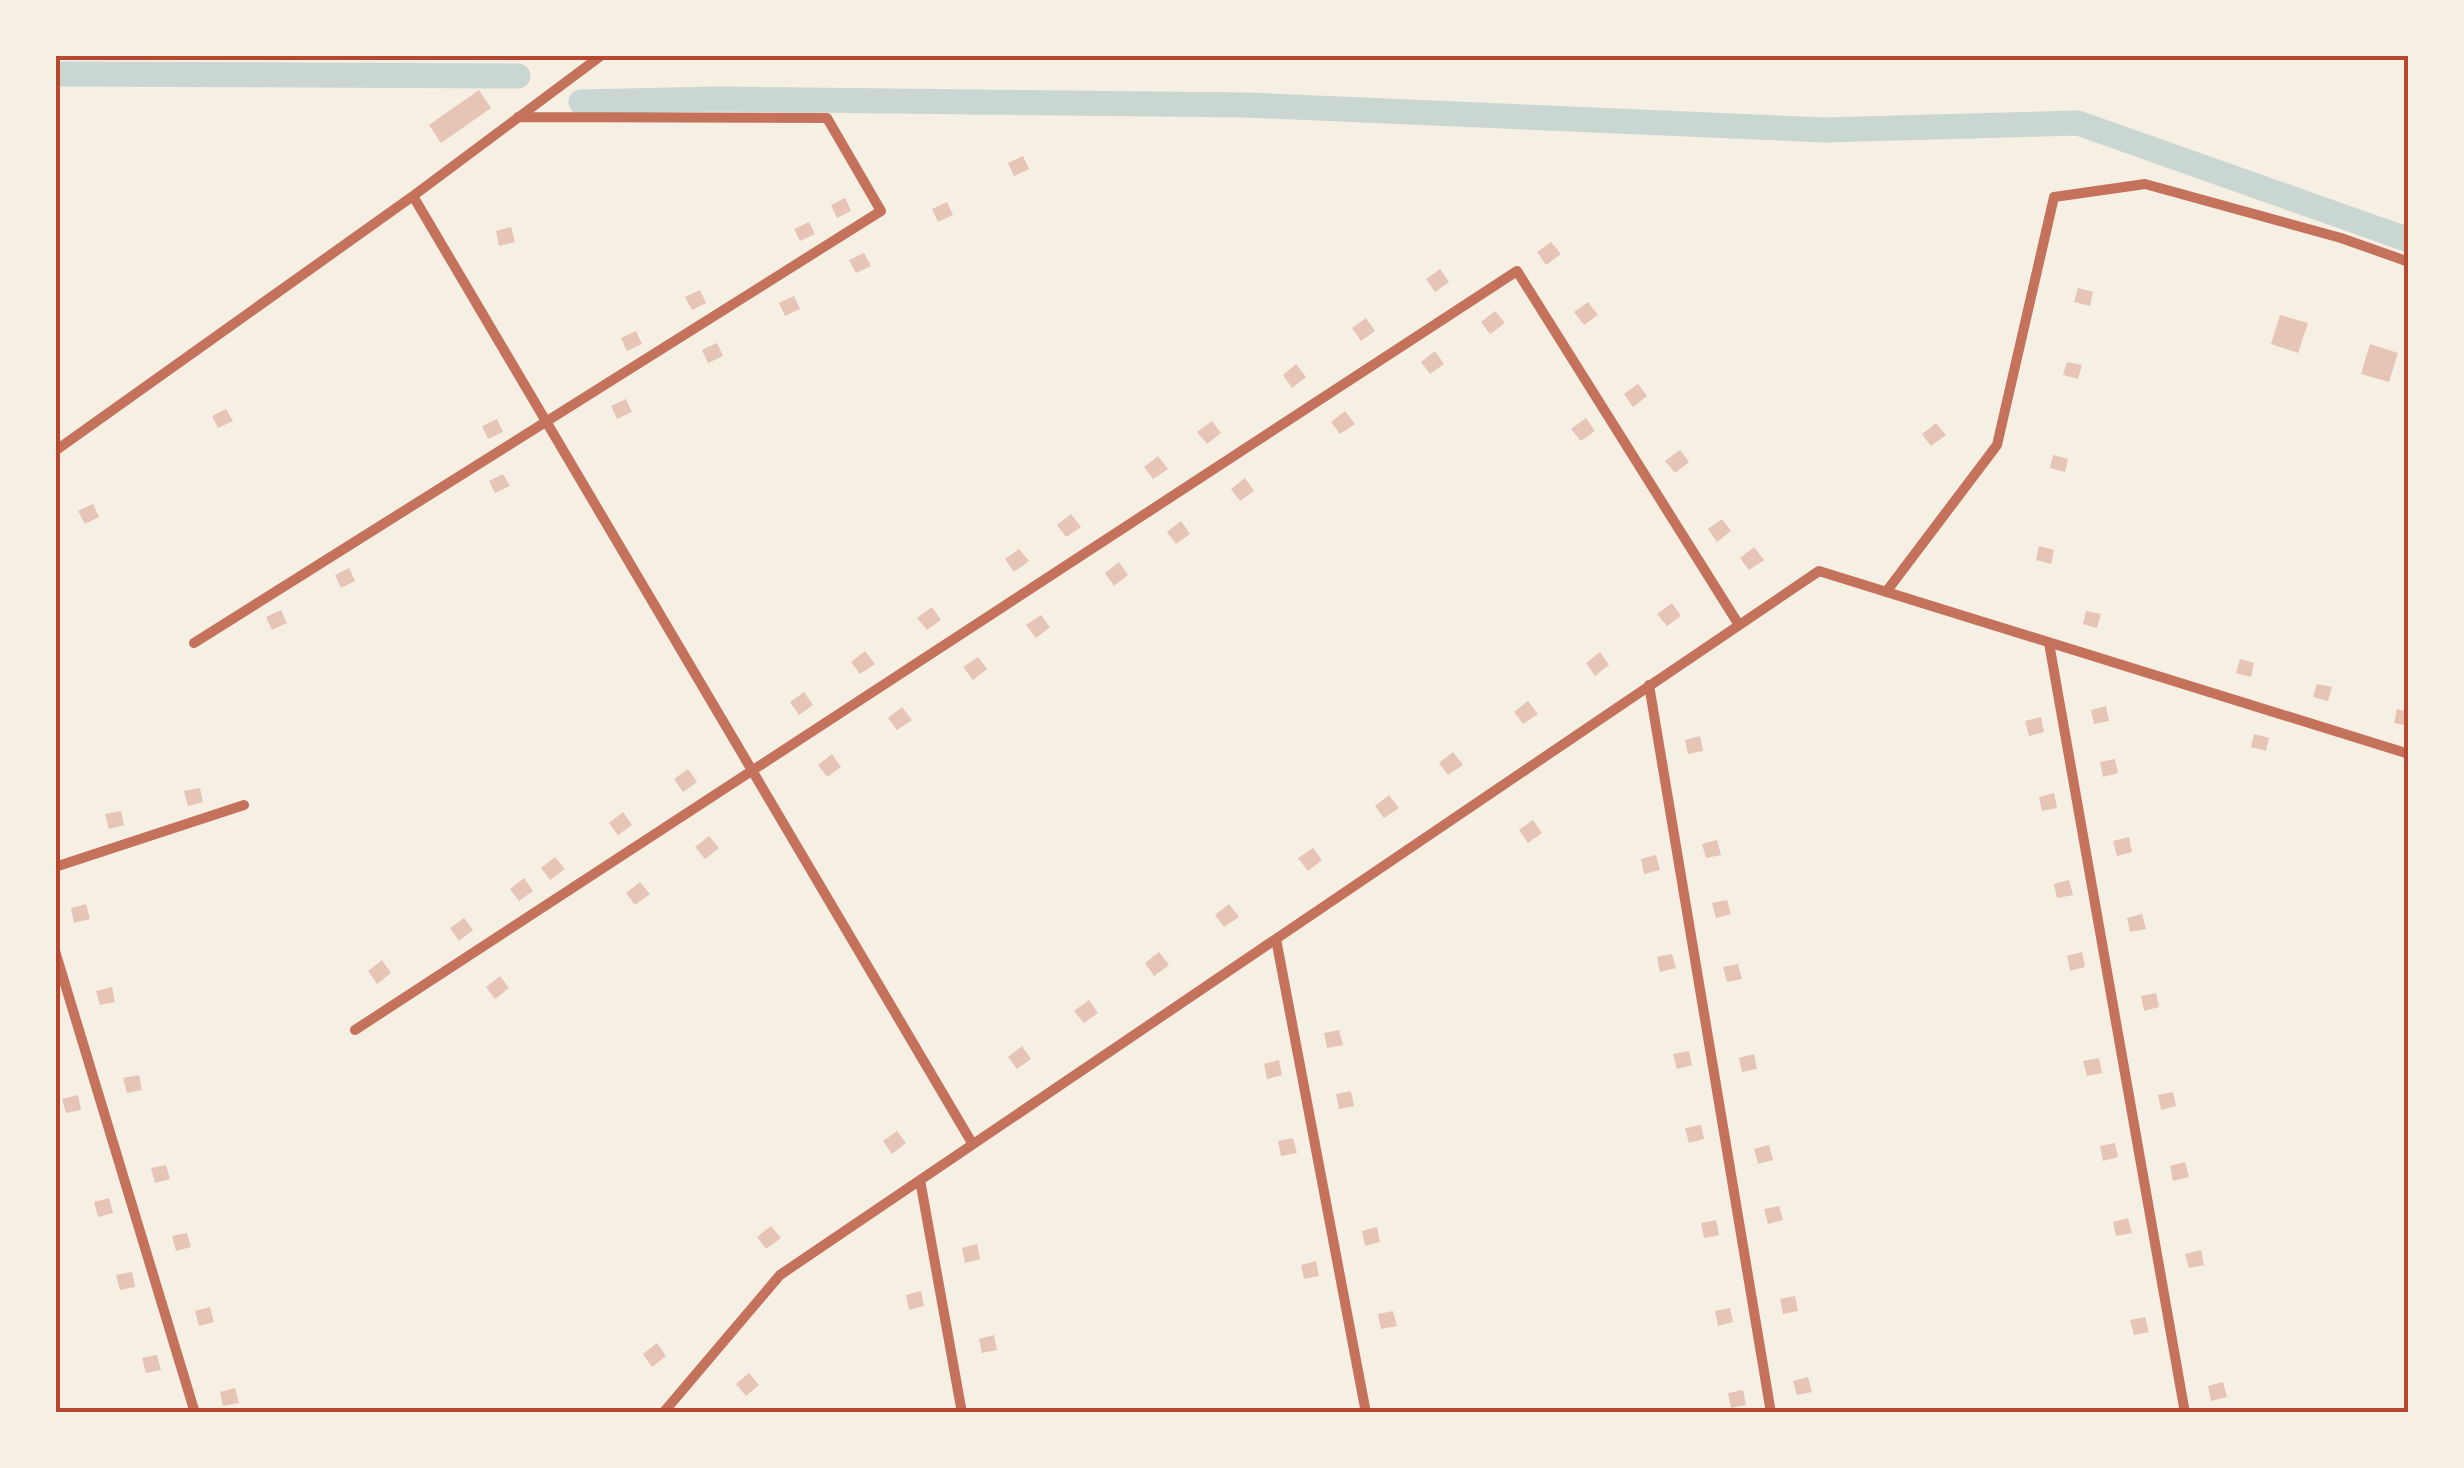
<svg xmlns="http://www.w3.org/2000/svg" width="2464" height="1468" font-family="Signika,sans-serif">
  <rect width="100%" height="100%" fill="#f6efe4"/>
  <g fill="none" stroke-linecap="round" stroke-linejoin="round">
    <path stroke="#c9d6d2" stroke-width="25" d="M55,74L518,76
      M581,102L715,99L1246,105L1825,130L2078,123L2409,240"/>
  </g>
  <path fill="#e6c5b7" d="M479,90L491,108L441,143L429,125Z
    M1023,156L1029,169L1014,176L1008,163Z
    M845,198L851,211L837,218L831,205Z
    M947,202L953,215L938,222L932,209Z
    M809,222L815,234L800,241L794,229Z
    M511,227L515,242L499,246L496,231Z
    M1551,242L1561,254L1546,265L1537,252Z
    M864,253L871,266L856,273L849,260Z
    M1440,269L1449,282L1435,292L1426,279Z
    M2078,288L2093,292L2090,306L2074,302Z
    M700,290L706,303L692,310L685,297Z
    M794,296L800,309L785,316L779,303Z
    M1588,302L1598,315L1584,325L1574,312Z
    M1495,311L1505,323L1490,334L1481,322Z
    M2280,315L2308,323L2298,353L2271,344Z
    M1366,318L1375,331L1361,341L1352,328Z
    M636,331L642,344L627,351L621,338Z
    M717,343L723,356L708,363L702,350Z
    M2370,344L2398,353L2389,382L2361,374Z
    M1435,351L1444,364L1430,374L1421,362Z
    M2067,362L2082,365L2078,379L2063,375Z
    M1296,364L1306,377L1292,388L1283,375Z
    M1638,384L1647,396L1633,407L1624,394Z
    M626,399L632,412L617,419L611,406Z
    M226,409L233,421L218,428L212,416Z
    M1345,411L1355,424L1340,434L1331,422Z
    M1586,418L1595,431L1581,441L1571,429Z
    M497,419L503,432L488,439L482,426Z
    M1212,421L1221,433L1207,444L1197,432Z
    M1936,423L1946,435L1931,446L1922,434Z
    M1680,450L1689,462L1675,473L1665,461Z
    M2053,455L2068,459L2065,472L2050,468Z
    M1158,456L1168,469L1153,479L1144,467Z
    M503,474L510,486L495,493L489,481Z
    M1245,478L1254,491L1240,501L1231,489Z
    M93,504L99,517L85,524L78,511Z
    M1071,514L1081,527L1066,537L1057,525Z
    M1722,519L1731,531L1717,542L1708,529Z
    M1181,521L1190,534L1176,544L1167,532Z
    M2039,546L2054,550L2051,564L2036,560Z
    M1754,547L1764,560L1749,570L1740,558Z
    M1019,549L1029,561L1014,572L1005,559Z
    M1119,562L1128,575L1114,586L1105,573Z
    M349,568L355,581L341,588L335,575Z
    M1672,603L1681,616L1667,626L1657,614Z
    M932,607L941,620L927,630L917,618Z
    M281,610L287,623L272,630L266,617Z
    M2086,611L2101,614L2097,628L2083,624Z
    M1041,615L1050,627L1036,638L1026,625Z
    M865,651L875,664L860,674L851,662Z
    M1600,652L1609,665L1595,676L1586,663Z
    M978,657L987,669L973,680L963,667Z
    M2240,659L2254,663L2251,677L2236,673Z
    M2317,684L2332,687L2328,701L2313,697Z
    M804,692L813,705L799,715L790,702Z
    M1528,701L1538,714L1523,724L1514,712Z
    M2106,706L2109,721L2094,724L2091,710Z
    M902,707L912,720L897,730L888,718Z
    M2397,709L2409,712V726L2394,723Z
    M2041,717L2044,732L2029,736L2025,721Z
    M2254,734L2269,738L2266,751L2251,747Z
    M1700,736L1703,751L1688,754L1685,740Z
    M1453,752L1463,765L1448,775L1439,763Z
    M832,754L841,767L827,777L818,765Z
    M2115,759L2118,773L2103,777L2100,762Z
    M688,769L697,782L683,792L674,779Z
    M200,788L203,802L188,806L184,791Z
    M2054,793L2057,808L2042,811L2039,797Z
    M1389,795L1399,808L1384,818L1375,806Z
    M121,811L124,825L109,829L105,814Z
    M623,812L632,825L618,835L609,823Z
    M1533,820L1542,833L1528,843L1519,830Z
    M709,836L719,848L705,859L695,847Z
    M2129,837L2132,852L2117,856L2113,841Z
    M1717,840L1721,855L1706,858L1702,844Z
    M1313,848L1322,860L1308,871L1298,858Z
    M1656,855L1660,870L1644,874L1641,859Z
    M555,857L565,869L550,880L541,868Z
    M524,878L533,891L519,901L510,889Z
    M2069,880L2073,895L2057,898L2054,884Z
    M640,882L650,894L635,905L626,893Z
    M1727,900L1731,914L1716,918L1712,903Z
    M86,904L90,919L74,923L71,908Z
    M1229,904L1239,917L1224,927L1215,915Z
    M2142,914L2146,929L2130,932L2127,918Z
    M464,918L473,930L459,941L450,928Z
    M1159,952L1169,965L1154,976L1145,963Z
    M2082,952L2085,967L2070,971L2067,956Z
    M1672,954L1676,968L1660,972L1657,957Z
    M382,960L391,973L377,984L368,971Z
    M1738,964L1742,979L1727,982L1723,967Z
    M500,976L509,988L495,999L486,987Z
    M112,987L115,1002L100,1005L96,991Z
    M2156,993L2159,1007L2144,1011L2141,996Z
    M1089,1000L1098,1013L1084,1023L1074,1011Z
    M1339,1030L1343,1045L1327,1048L1324,1033Z
    M1022,1046L1031,1059L1017,1069L1008,1057Z
    M1689,1051L1692,1065L1677,1069L1673,1054Z
    M1754,1054L1757,1069L1742,1072L1739,1058Z
    M2099,1058L2102,1073L2087,1076L2083,1061Z
    M1279,1060L1282,1075L1267,1079L1264,1064Z
    M139,1075L142,1090L127,1093L123,1078Z
    M1351,1091L1354,1106L1339,1109L1336,1094Z
    M2173,1092L2176,1106L2161,1110L2158,1095Z
    M78,1095L81,1110L66,1113L62,1099Z
    M1701,1125L1704,1139L1689,1143L1685,1128Z
    M897,1131L906,1143L892,1154L883,1141Z
    M1293,1138L1297,1153L1281,1156L1278,1141Z
    M2115,1143L2118,1157L2103,1161L2100,1146Z
    M1769,1145L1773,1160L1758,1164L1754,1149Z
    M2185,1162L2189,1177L2173,1181L2170,1166Z
    M166,1165L170,1179L155,1183L151,1168Z
    M109,1198L113,1213L98,1217L94,1202Z
    M1779,1206L1783,1220L1768,1224L1764,1209Z
    M2128,1218L2132,1233L2116,1236L2113,1222Z
    M1716,1220L1719,1235L1704,1238L1701,1223Z
    M771,1226L781,1238L766,1249L757,1237Z
    M1377,1227L1380,1242L1365,1246L1362,1231Z
    M187,1233L191,1247L176,1251L172,1236Z
    M977,1244L980,1259L965,1263L962,1248Z
    M2201,1250L2204,1265L2189,1268L2185,1254Z
    M1316,1261L1319,1276L1304,1279L1301,1265Z
    M132,1272L135,1287L120,1290L116,1275Z
    M921,1291L924,1306L909,1310L906,1295Z
    M1795,1296L1798,1311L1783,1314L1780,1299Z
    M210,1307L214,1322L199,1326L195,1311Z
    M1730,1308L1733,1322L1718,1326L1715,1311Z
    M1393,1311L1397,1326L1381,1329L1378,1314Z
    M2145,1317L2149,1332L2134,1335L2130,1320Z
    M994,1335L997,1350L982,1353L979,1339Z
    M657,1343L666,1356L652,1367L643,1354Z
    M157,1355L161,1370L146,1373L142,1358Z
    M749,1373L759,1385L746,1396L736,1384Z
    M1808,1377L1812,1392L1797,1395L1793,1381Z
    M2223,1382L2227,1397L2211,1401L2208,1386Z
    M235,1388L239,1403L223,1406L220,1392Z
    M1743,1390L1746,1405L1731,1408L1728,1393Z"/>
  <g fill="none" stroke-linecap="round" stroke-linejoin="round">
    <path stroke="#c5725c" stroke-width="10" d="M413,196L972,1143
      M55,451L413,196L602,55
      M1886,592L1997,445L2054,197L2145,184L2341,238L2409,262
      M194,643L881,211L827,118L518,117
      M2049,643L2185,1413
      M1649,685L1771,1413
      M55,867L244,805
      M1276,939L1366,1413
      M55,951L195,1413
      M355,1030L1517,271L1739,625
      M920,1180L962,1413
      M663,1413L780,1275L1819,571L2409,754"/>
  </g>
  <rect width="2464" height="1468" fill="none" stroke="#f6efe4" stroke-width="115"/>
  <rect x="58" y="58" width="2348" height="1352" fill="none" stroke="#b5482f" stroke-width="4"/>
</svg>
